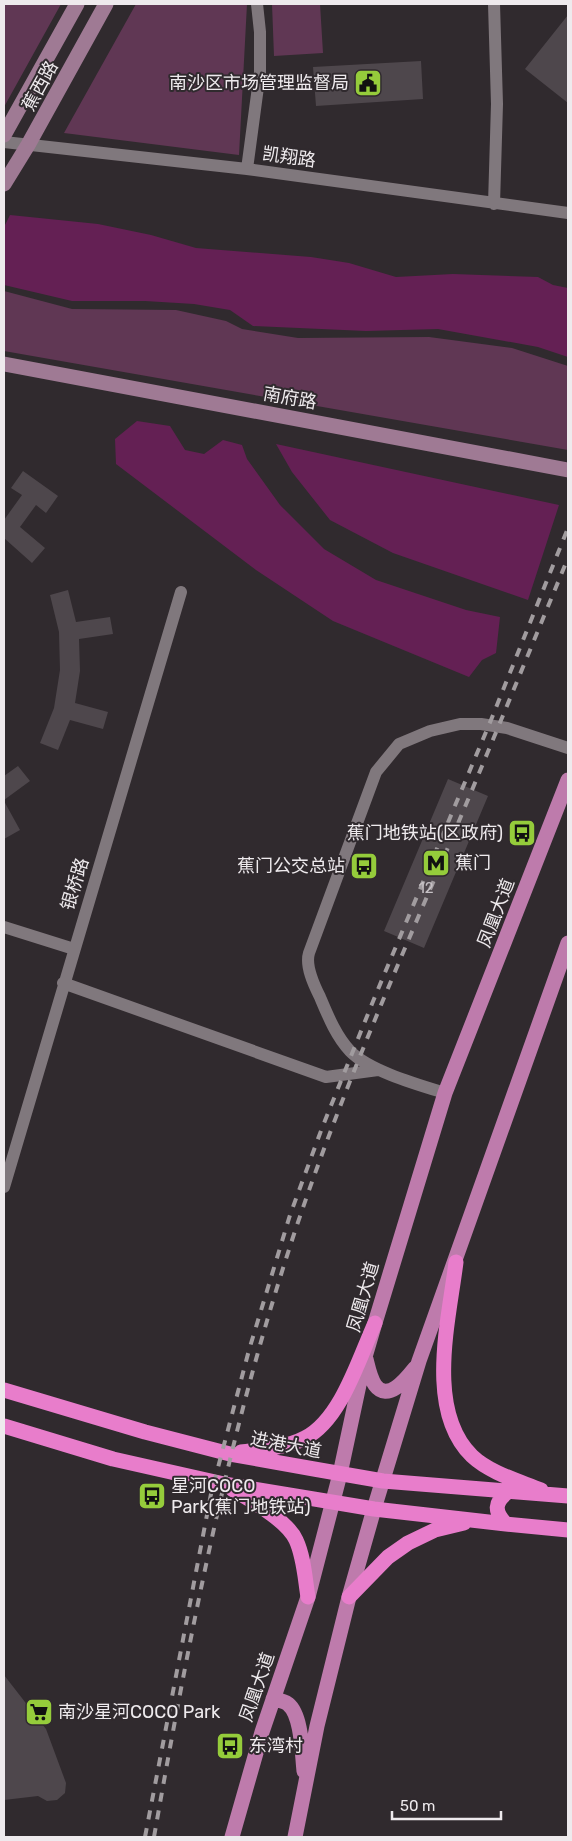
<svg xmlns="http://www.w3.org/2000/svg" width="572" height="1841" font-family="Rubik,'Noto Sans SC',sans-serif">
  <rect width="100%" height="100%" fill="#302a2e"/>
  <path fill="#603754" d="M4,4H61L4,107Z
    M136,4H247L239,155L64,133Z
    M272,4H320L323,53L274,56Z
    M4,291L72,309L176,310L226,321L242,329L298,338L429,337L512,348L568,366V450L4,351Z"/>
  <path fill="#642054" d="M10,215L98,224L151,235L196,248L311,257L349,263L396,277L453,274L538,277L553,285L568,288V357L538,347L438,329L366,331L253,326L230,310L194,304L145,301H72L4,285V227Z
    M137,421L170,426L185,450L204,454L223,440L242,445L247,459L280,505L324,549L376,580L466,610L500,617L496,653L482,660L469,677L333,621L256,570L116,464L115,439Z
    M276,444L559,505L528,600L393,553L330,520L292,472Z"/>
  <path fill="#4e474c" d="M568,15V103L525,69Z
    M421,61L423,99L316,106L313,67Z
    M23,471L58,496L46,513L36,505L20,527L45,548L32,563L4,538V520L22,495L11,488Z
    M68,590L76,622L110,617L113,634L79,639L80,671L75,703L108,712L103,729L70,720L58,750L40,743L54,708L60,670L59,632L50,595Z
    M18,766L30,781L4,800V776Z
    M448,779L488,796L424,948L384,931Z
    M4,801L20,830L4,839Z
    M4,1675L46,1729L66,1783L65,1793L57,1800L47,1801L38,1796L4,1800Z"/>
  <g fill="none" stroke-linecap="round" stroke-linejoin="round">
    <path stroke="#80787d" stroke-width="12" d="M4,142L247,169L568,213
      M247,169L260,72V32L257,4
      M494,204L497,104L494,4
      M4,927L74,949
      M63,983L326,1077L378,1070
      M445,1093C419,1085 369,1071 350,1051C336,1036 328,1016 320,997C314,985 305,966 309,953L376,772L399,744L430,731L460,724H481L507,728L568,748
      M4,1187L181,592"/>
    <path stroke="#9f7a94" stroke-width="15" d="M4,135L77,4
      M4,184L28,145L106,4
      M4,364L568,470"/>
    <path stroke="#be7bac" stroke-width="15" d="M366,1359C368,1367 370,1378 375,1385C388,1403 407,1378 415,1368
      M273,1699C278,1700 284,1701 288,1704C302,1715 302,1754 304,1771
      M232,1837L262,1732L308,1597L340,1474L365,1357L375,1323L445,1093L568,780
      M295,1837L317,1726L349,1597L374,1509L419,1361L568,943"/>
    <path stroke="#e87dcb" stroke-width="15" d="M456,1262C449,1320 425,1410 472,1456C490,1473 519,1481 541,1490
      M4,1390L145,1432L230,1454L314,1469L383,1481L568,1496
      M4,1426L113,1459L224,1484L374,1509L506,1524L568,1530
      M241,1452C262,1449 286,1448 305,1438C341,1420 359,1358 375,1323
      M232,1489C250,1500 287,1520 296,1540C304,1557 305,1579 308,1597
      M506,1524C494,1512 494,1502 508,1492
      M349,1597L388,1557L408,1543L435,1530L464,1523"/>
    <path stroke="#a19c9f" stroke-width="4" stroke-dasharray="9 9" stroke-linecap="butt" d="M145,1837L211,1494L249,1350L290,1215L322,1128L376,994L491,720L568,528
      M154,1837C188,1644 225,1450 285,1262C327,1129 383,999 438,871C482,767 525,662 568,558"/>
  </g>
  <defs>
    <g id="civic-square" transform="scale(1.4375)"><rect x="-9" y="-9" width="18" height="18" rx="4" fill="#95cc3b" stroke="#302a2e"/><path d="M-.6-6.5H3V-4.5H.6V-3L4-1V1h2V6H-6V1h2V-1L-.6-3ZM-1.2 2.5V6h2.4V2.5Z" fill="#111"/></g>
    <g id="bus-square" transform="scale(1.4375)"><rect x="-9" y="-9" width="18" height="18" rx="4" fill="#95cc3b" stroke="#302a2e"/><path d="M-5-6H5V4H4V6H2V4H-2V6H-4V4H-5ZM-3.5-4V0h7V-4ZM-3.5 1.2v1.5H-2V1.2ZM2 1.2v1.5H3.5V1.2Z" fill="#111"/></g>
    <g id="metro-square" transform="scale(1.4375)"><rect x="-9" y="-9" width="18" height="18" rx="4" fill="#95cc3b" stroke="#302a2e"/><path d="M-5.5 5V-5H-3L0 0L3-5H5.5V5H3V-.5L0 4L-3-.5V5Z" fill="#111"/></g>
    <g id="supermarket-square" transform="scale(1.4375)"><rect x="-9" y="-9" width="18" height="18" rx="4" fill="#95cc3b" stroke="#302a2e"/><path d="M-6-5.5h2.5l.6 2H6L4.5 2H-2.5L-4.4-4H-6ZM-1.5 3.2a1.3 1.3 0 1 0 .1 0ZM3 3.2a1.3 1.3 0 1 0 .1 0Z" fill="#111"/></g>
  </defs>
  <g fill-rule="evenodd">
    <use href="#civic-square" x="368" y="83"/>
    <use href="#bus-square" x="522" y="833"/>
    <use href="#metro-square" x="436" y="863"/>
    <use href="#bus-square" x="364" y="866"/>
    <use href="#bus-square" x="152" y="1496"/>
    <use href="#supermarket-square" x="39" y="1712"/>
    <use href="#bus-square" x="230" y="1746"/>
  </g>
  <g text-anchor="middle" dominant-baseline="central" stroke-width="4" stroke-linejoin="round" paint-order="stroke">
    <g font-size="15" fill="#c6c1c5">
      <text x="426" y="888">12</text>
    </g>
    <g font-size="18" fill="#eeeaed" stroke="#302a2e" text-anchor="start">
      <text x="349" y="83" text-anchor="end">南沙区市场管理监督局</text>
      <text x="503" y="833" text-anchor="end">蕉门地铁站(区政府)</text>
      <text x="455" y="863">蕉门</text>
      <text x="345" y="866" text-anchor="end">蕉门公交总站</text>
      <text x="171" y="1486">星河COCO<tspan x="171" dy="21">Park(蕉门地铁站)</tspan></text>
      <text x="58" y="1712">南沙星河COCO Park</text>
      <text x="249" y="1746">东湾村</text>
    </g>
    <g font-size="18" fill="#eeeaed" stroke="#302a2e">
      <text transform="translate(40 86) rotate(-61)">蕉西路</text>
      <text transform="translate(289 157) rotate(8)">凯翔路</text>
      <text transform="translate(290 398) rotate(10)">南府路</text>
      <text transform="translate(75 884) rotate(-73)">银桥路</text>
      <text transform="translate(496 913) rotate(-69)">凤凰大道</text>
      <text transform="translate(363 1297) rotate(-74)">凤凰大道</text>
      <text transform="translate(286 1445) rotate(11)">进港大道</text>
      <text transform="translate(257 1687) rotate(-71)">凤凰大道</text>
    </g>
  </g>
  <rect width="572" height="1841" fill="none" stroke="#eeeaed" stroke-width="10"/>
  <path d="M392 1811v8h109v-8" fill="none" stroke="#eeeaed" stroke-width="2.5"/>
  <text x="400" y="1811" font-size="15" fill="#eeeaed" stroke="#302a2e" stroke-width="4" paint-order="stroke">50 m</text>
</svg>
